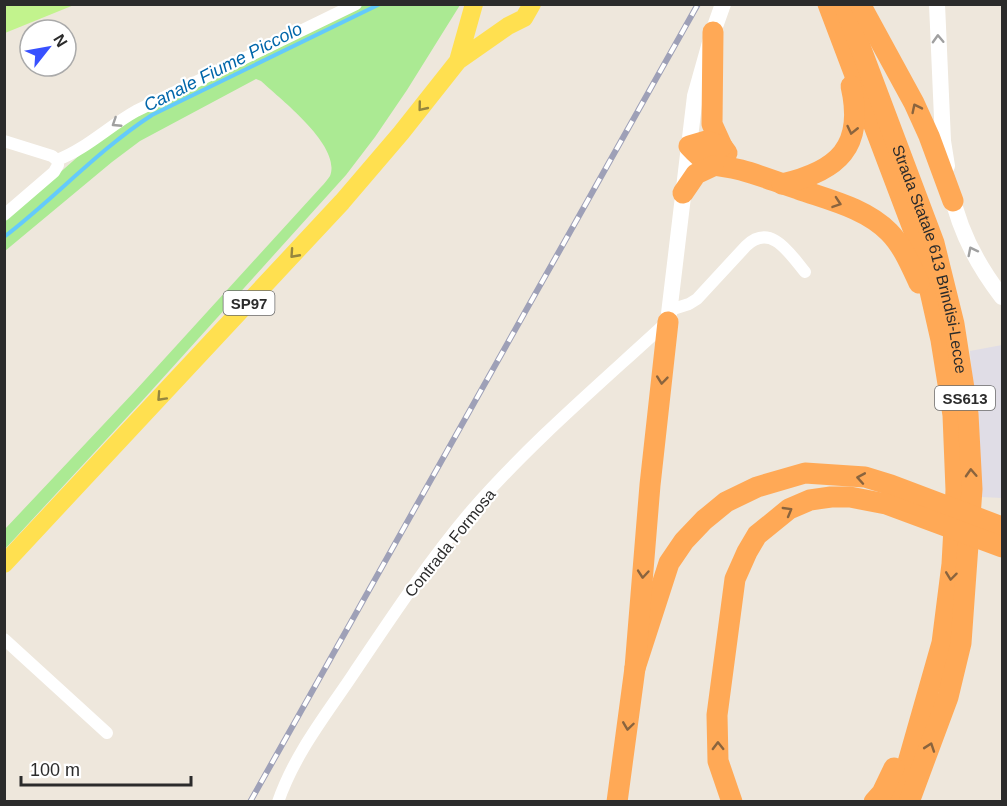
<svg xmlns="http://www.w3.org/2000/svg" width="1007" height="806" font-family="Arial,sans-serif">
  <rect width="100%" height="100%" fill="#eee7dc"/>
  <path fill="#e0dde6" d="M1002,345V498L981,497L970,351Z"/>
  <path fill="#abea93" d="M363,5H460L407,90L375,137L346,175L142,401L5,549V529L135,391L321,187C324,184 328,179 330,176C342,146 280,99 261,81L256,79L140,141L112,162L5,251V221L90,146L138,114Z"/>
  <path fill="#c2f38d" d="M5,4H74V5L5,33Z"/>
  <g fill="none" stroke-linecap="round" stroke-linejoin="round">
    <path stroke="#64cafb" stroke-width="4" d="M4,237C55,198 98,150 152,115L380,4"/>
    <path stroke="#fff" stroke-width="12" d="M4,141L52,156L57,160
      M57,160C86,149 109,126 136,111L356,4
      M4,215L54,172L58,165L57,160
      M670,310L689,304L697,299L746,246C771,222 790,254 805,272
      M4,639L107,733
      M278,802C295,753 326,715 354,673C391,618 428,562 471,511C530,443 601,383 667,322"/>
    <path stroke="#fff" stroke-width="16" d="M937,4L943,141L947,166
      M951,191C959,230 978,266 1002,297
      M668,322L695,96L713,32L723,4"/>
    <path stroke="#ffe050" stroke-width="18" d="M458,61L474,4
      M4,564L342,202L401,133L458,61L508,26L524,18L532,4"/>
    <g stroke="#ffa956" stroke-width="21">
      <path d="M828,4L920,247L941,340L953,415L956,490L952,564L942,643L901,787L894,802"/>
      <path id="s1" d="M844,4L934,243L954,324L968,414L972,489L961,643L948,697L909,802"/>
      <path d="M860,4L914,103L929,136L953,201"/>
      <path d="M713,32L712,124L722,146L727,153"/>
      <path d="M722,146L706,141L689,146C711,170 713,163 741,170C760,175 779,183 798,189C829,200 865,208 889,232C903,246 911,266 919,283"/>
      <path d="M782,184C838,171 865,147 851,86"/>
      <path d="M683,193L696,174L713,166"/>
      <path d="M635,668L669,563L684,541L704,520L726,502L757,487L805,473L865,477L891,485L1002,527"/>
      <path d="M617,802L635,668L650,485L668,322"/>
      <path d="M732,802L718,761L717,715L735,579L747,552L757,535L789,509L810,500L831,497H850L886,504L1002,547"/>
      <path d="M874,802L882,793L894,768"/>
    </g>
    <g stroke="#9ea0b7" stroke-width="6">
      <path id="rail" d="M250,802L698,4"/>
    </g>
    <use href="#rail" stroke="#fff" stroke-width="4" stroke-dasharray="11" stroke-linecap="butt"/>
  </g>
  <defs><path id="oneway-chevron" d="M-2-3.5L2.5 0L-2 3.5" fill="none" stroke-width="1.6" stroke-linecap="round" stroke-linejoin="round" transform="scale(1.5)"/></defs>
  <g stroke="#a0a0a0">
    <use href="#oneway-chevron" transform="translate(938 39) rotate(-92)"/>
    <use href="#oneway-chevron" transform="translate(116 123) rotate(147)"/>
    <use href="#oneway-chevron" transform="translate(972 251) rotate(-117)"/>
  </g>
  <g stroke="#95863e">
    <use href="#oneway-chevron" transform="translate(422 107) rotate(129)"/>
    <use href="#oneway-chevron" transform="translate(294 254) rotate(132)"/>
    <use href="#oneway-chevron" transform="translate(161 397) rotate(133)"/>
  </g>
  <g stroke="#8a643e">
    <use href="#oneway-chevron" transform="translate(916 108) rotate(-116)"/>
    <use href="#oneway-chevron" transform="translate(852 130) rotate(103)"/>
    <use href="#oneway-chevron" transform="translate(837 203) rotate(19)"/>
    <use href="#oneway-chevron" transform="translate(662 380) rotate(96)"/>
    <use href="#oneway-chevron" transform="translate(971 473) rotate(-93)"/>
    <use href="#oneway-chevron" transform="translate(861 478) rotate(-170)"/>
    <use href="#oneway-chevron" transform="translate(788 511) rotate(-30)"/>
    <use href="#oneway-chevron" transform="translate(643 574) rotate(95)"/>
    <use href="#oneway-chevron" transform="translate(951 576) rotate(97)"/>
    <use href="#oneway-chevron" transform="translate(628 726) rotate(98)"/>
    <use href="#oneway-chevron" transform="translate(718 746) rotate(-91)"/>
    <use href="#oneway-chevron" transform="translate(930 747) rotate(-71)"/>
  </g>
  <g text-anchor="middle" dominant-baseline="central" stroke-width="4.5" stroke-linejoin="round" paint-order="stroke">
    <g fill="#fff" stroke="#6b6b6b" stroke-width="1.5">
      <rect x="223.5" y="291" width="51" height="24" rx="4.5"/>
      <rect x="935" y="386" width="60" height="24" rx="4.5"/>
    </g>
    <g font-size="15" font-weight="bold" fill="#2b2b2b">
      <text x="249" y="303">SP97</text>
      <text x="965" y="398">SS613</text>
    </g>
    <g font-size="16" fill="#2b2b2b" stroke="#fff">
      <text stroke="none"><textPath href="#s1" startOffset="270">Strada Statale 613 Brindisi-Lecce</textPath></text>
      <text transform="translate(450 543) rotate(-51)">Contrada Formosa</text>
    </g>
    <g font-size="18" font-style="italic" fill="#06a" stroke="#fff">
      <text transform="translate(223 67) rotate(-27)">Canale Fiume Piccolo</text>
    </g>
  </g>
  <rect width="1007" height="806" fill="none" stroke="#2b2b2b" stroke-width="12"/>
  <g transform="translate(48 48) rotate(59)"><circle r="28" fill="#ffffff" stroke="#aaaaaa" stroke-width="1.5"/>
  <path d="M0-4.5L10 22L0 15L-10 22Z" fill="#3851ff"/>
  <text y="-9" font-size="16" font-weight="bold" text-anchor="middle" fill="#2b2b2b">N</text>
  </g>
  <path d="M21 776v9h170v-9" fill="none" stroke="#2b2b2b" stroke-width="3"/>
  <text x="30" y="776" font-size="18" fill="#2b2b2b" stroke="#ffffff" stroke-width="4.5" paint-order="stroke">100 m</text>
</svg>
